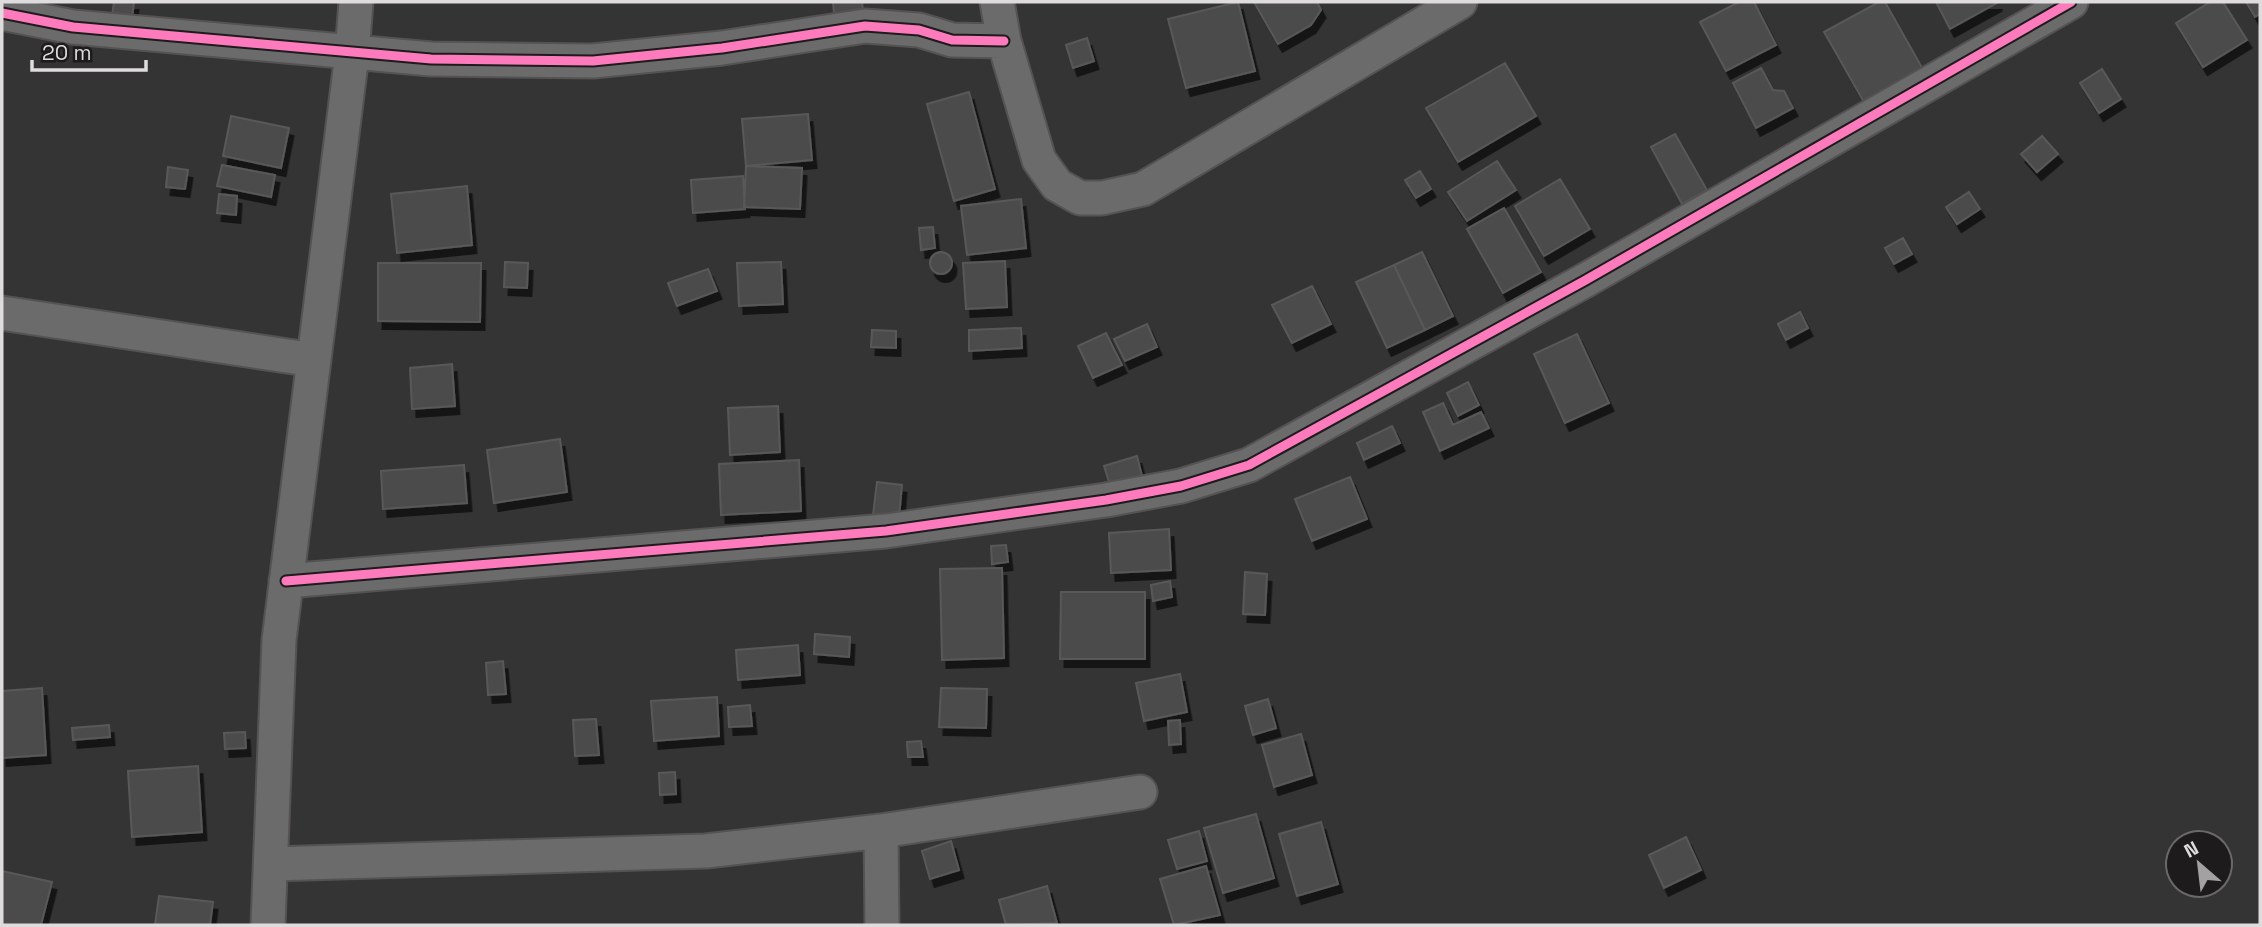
<svg xmlns="http://www.w3.org/2000/svg" width="2262" height="927" font-family="'Space Grotesk',sans-serif">
  <defs>
    <filter id="shadow"><feDropShadow dx="4.5" dy="8" stdDeviation="0" flood-color="#0009"/></filter>
  </defs>
  <rect width="100%" height="100%" fill="#353434"/>
  <path fill="#4c4b4b" stroke="#595858" stroke-width="2" filter="url(#shadow)" d="M114,2H134L132,19L112,16Z
    M833,2H862L863,11L834,14Z
    M1238,2L1255,71L1186,88L1168,19Z
    M1254,2H1317L1321,10L1311,25L1278,44Z
    M1739,2H1754L1776,45L1726,71L1700,22Z
    M1879,2H1885L1924,71L1865,104L1824,32Z
    M1936,2H1997V3L1950,29Z
    M2210,2H2223L2247,40L2203,67L2176,23Z
    M2246,2H2260V14L2255,17Z
    M1087,38L1094,61L1073,68L1066,45Z
    M1505,63L1536,116L1458,162L1426,108Z
    M1761,68L1773,90L1784,91L1793,108L1756,128L1733,83Z
    M2102,69L2121,99L2099,113L2080,83Z
    M969,92L995,189L954,201L927,104Z
    M808,114L812,160L746,166L742,119Z
    M231,116L289,128L281,168L223,156Z
    M1675,134L1707,190L1682,204L1651,147Z
    M2042,136L2058,154L2037,172L2021,154Z
    M1497,161L1516,190L1467,221L1448,192Z
    M222,165L275,175L271,197L217,186Z
    M746,166L802,168L800,209L744,207Z
    M168,167L188,170L185,189L166,187Z
    M1420,171L1431,189L1416,198L1405,180Z
    M743,176L745,209L693,213L691,180Z
    M1560,179L1590,229L1544,256L1515,206Z
    M467,186L472,245L397,253L391,194Z
    M1969,192L1980,209L1957,224L1946,207Z
    M219,194L237,196L236,215L217,213Z
    M1021,199L1026,248L967,255L961,206Z
    M1504,208L1541,272L1503,293L1467,229Z
    M933,227L935,248L921,250L919,228Z
    M1903,238L1912,254L1894,264L1885,248Z
    M1422,252L1453,316L1425,330L1394,265Z
    M930 263a11 11 0 1 1 22 0a11 11 0 1 1-22 0Z
    M1005,261L1007,307L966,309L963,263Z
    M505,262L528,263L527,288L504,287Z
    M781,262L783,304L739,306L737,263Z
    M378,263H481L480,322L378,321Z
    M1394,265L1425,330L1387,348L1356,282Z
    M708,269L717,291L677,306L668,283Z
    M1312,286L1331,324L1292,343L1272,305Z
    M1800,312L1808,328L1786,340L1778,324Z
    M1147,324L1157,347L1125,361L1114,339Z
    M1021,328L1022,348L969,351V330Z
    M872,330L896,331V348L871,347Z
    M1106,333L1122,365L1093,378L1078,346Z
    M1577,334L1609,403L1565,423L1534,354Z
    M452,364L455,406L412,409L410,368Z
    M1468,382L1479,405L1458,416L1447,393Z
    M1443,403L1453,425L1481,412L1489,428L1440,451L1423,412Z
    M778,406L780,452L730,455L728,408Z
    M1392,426L1400,443L1364,460L1357,443Z
    M560,439L567,492L494,503L487,450Z
    M1137,456L1142,476L1110,485L1104,466Z
    M799,460L801,511L721,515L719,464Z
    M464,465L467,503L383,509L381,471Z
    M1350,477L1367,519L1312,541L1295,499Z
    M877,482L902,485L899,517L873,515Z
    M1169,529L1171,570L1111,573L1109,533Z
    M1006,545L1008,562L992,564L991,546Z
    M1002,568L1004,658L942,660L940,569Z
    M1245,572L1267,574L1265,615L1243,614Z
    M1170,581L1172,597L1153,601L1151,585Z
    M1061,592H1145V659H1060Z
    M815,634L850,637L849,657L814,654Z
    M798,645L800,675L738,680L736,650Z
    M503,661L506,694L488,695L486,663Z
    M1180,674L1187,712L1144,721L1136,683Z
    M42,688L46,755L2,758V691Z
    M941,688L987,689L986,728L939,727Z
    M717,697L719,736L654,741L651,701Z
    M1268,699L1276,728L1253,735L1245,706Z
    M750,705L752,726L729,727L728,707Z
    M596,719L599,755L575,756L573,720Z
    M1180,720L1181,744L1169,745L1168,721Z
    M109,725L110,737L73,740L72,728Z
    M245,732L246,748L225,749L224,733Z
    M1301,734L1312,775L1274,787L1262,745Z
    M921,741L923,757H908L907,742Z
    M198,766L202,832L132,837L128,771Z
    M675,772L676,794L660,795L659,773Z
    M1256,814L1274,878L1223,893L1204,828Z
    M1321,822L1338,884L1297,896L1279,834Z
    M1199,831L1207,861L1177,869L1168,840Z
    M1686,837L1701,870L1664,888L1649,855Z
    M951,841L959,870L930,879L922,851Z
    M1206,866L1220,915L1174,925L1160,879Z
    M2,871L52,882L41,925H2Z
    M1047,886L1057,923L1006,925L999,900Z
    M159,896L213,902L210,925H155Z"/>
  <g fill="none" stroke-linecap="round" stroke-linejoin="round">
    <g stroke="#545252" stroke-width="37">
      <path id="minor" d="M997,2L1004,41L1039,160L1057,185L1080,198H1102L1143,189L1460,2
        M2,13L73,27L431,59L593,61L722,48L865,26L919,30L952,40L1004,41
        M2,313L314,360
        M286,581L886,531L1106,500L1181,486L1249,465L1584,281L2071,2
        M881,831L882,925
        M272,864L706,851L881,831L1140,792
        M268,925L279,640L352,54L356,2"/>
    </g>
    <use href="#minor" stroke="#6c6b6b" stroke-width="33"/>
    <g stroke="#1d1b1b" stroke-width="13">
      <path id="cycleway" d="M2,13L73,27L431,59L593,61L722,48L865,26L919,30L952,40L1004,41
        M286,581L886,531L1106,500L1181,486L1249,465L1584,281L2071,2"/>
    </g>
    <use href="#cycleway" stroke="#fd7abc" stroke-width="9"/>
  </g>
  <rect width="2262" height="927" fill="none" stroke="#dedcdc" stroke-width="7"/>
  <g transform="translate(2199 864) rotate(332)"><circle r="33" fill="#1d1b1b" stroke="#6a6868" stroke-width="2"/>
  <path d="M0-5L12 26L0 18L-12 26Z" fill="#a3a1a1"/>
  <text y="-10" font-size="19" font-weight="bold" text-anchor="middle" fill="#dedcdc">N</text>
  </g>
  <path d="M32 60v10h114v-10" fill="none" stroke="#dedcdc" stroke-width="3.5"/>
  <text x="42" y="60" font-size="21" fill="#dedcdc" stroke="#1d1b1b" stroke-width="5" paint-order="stroke">20 m</text>
</svg>
